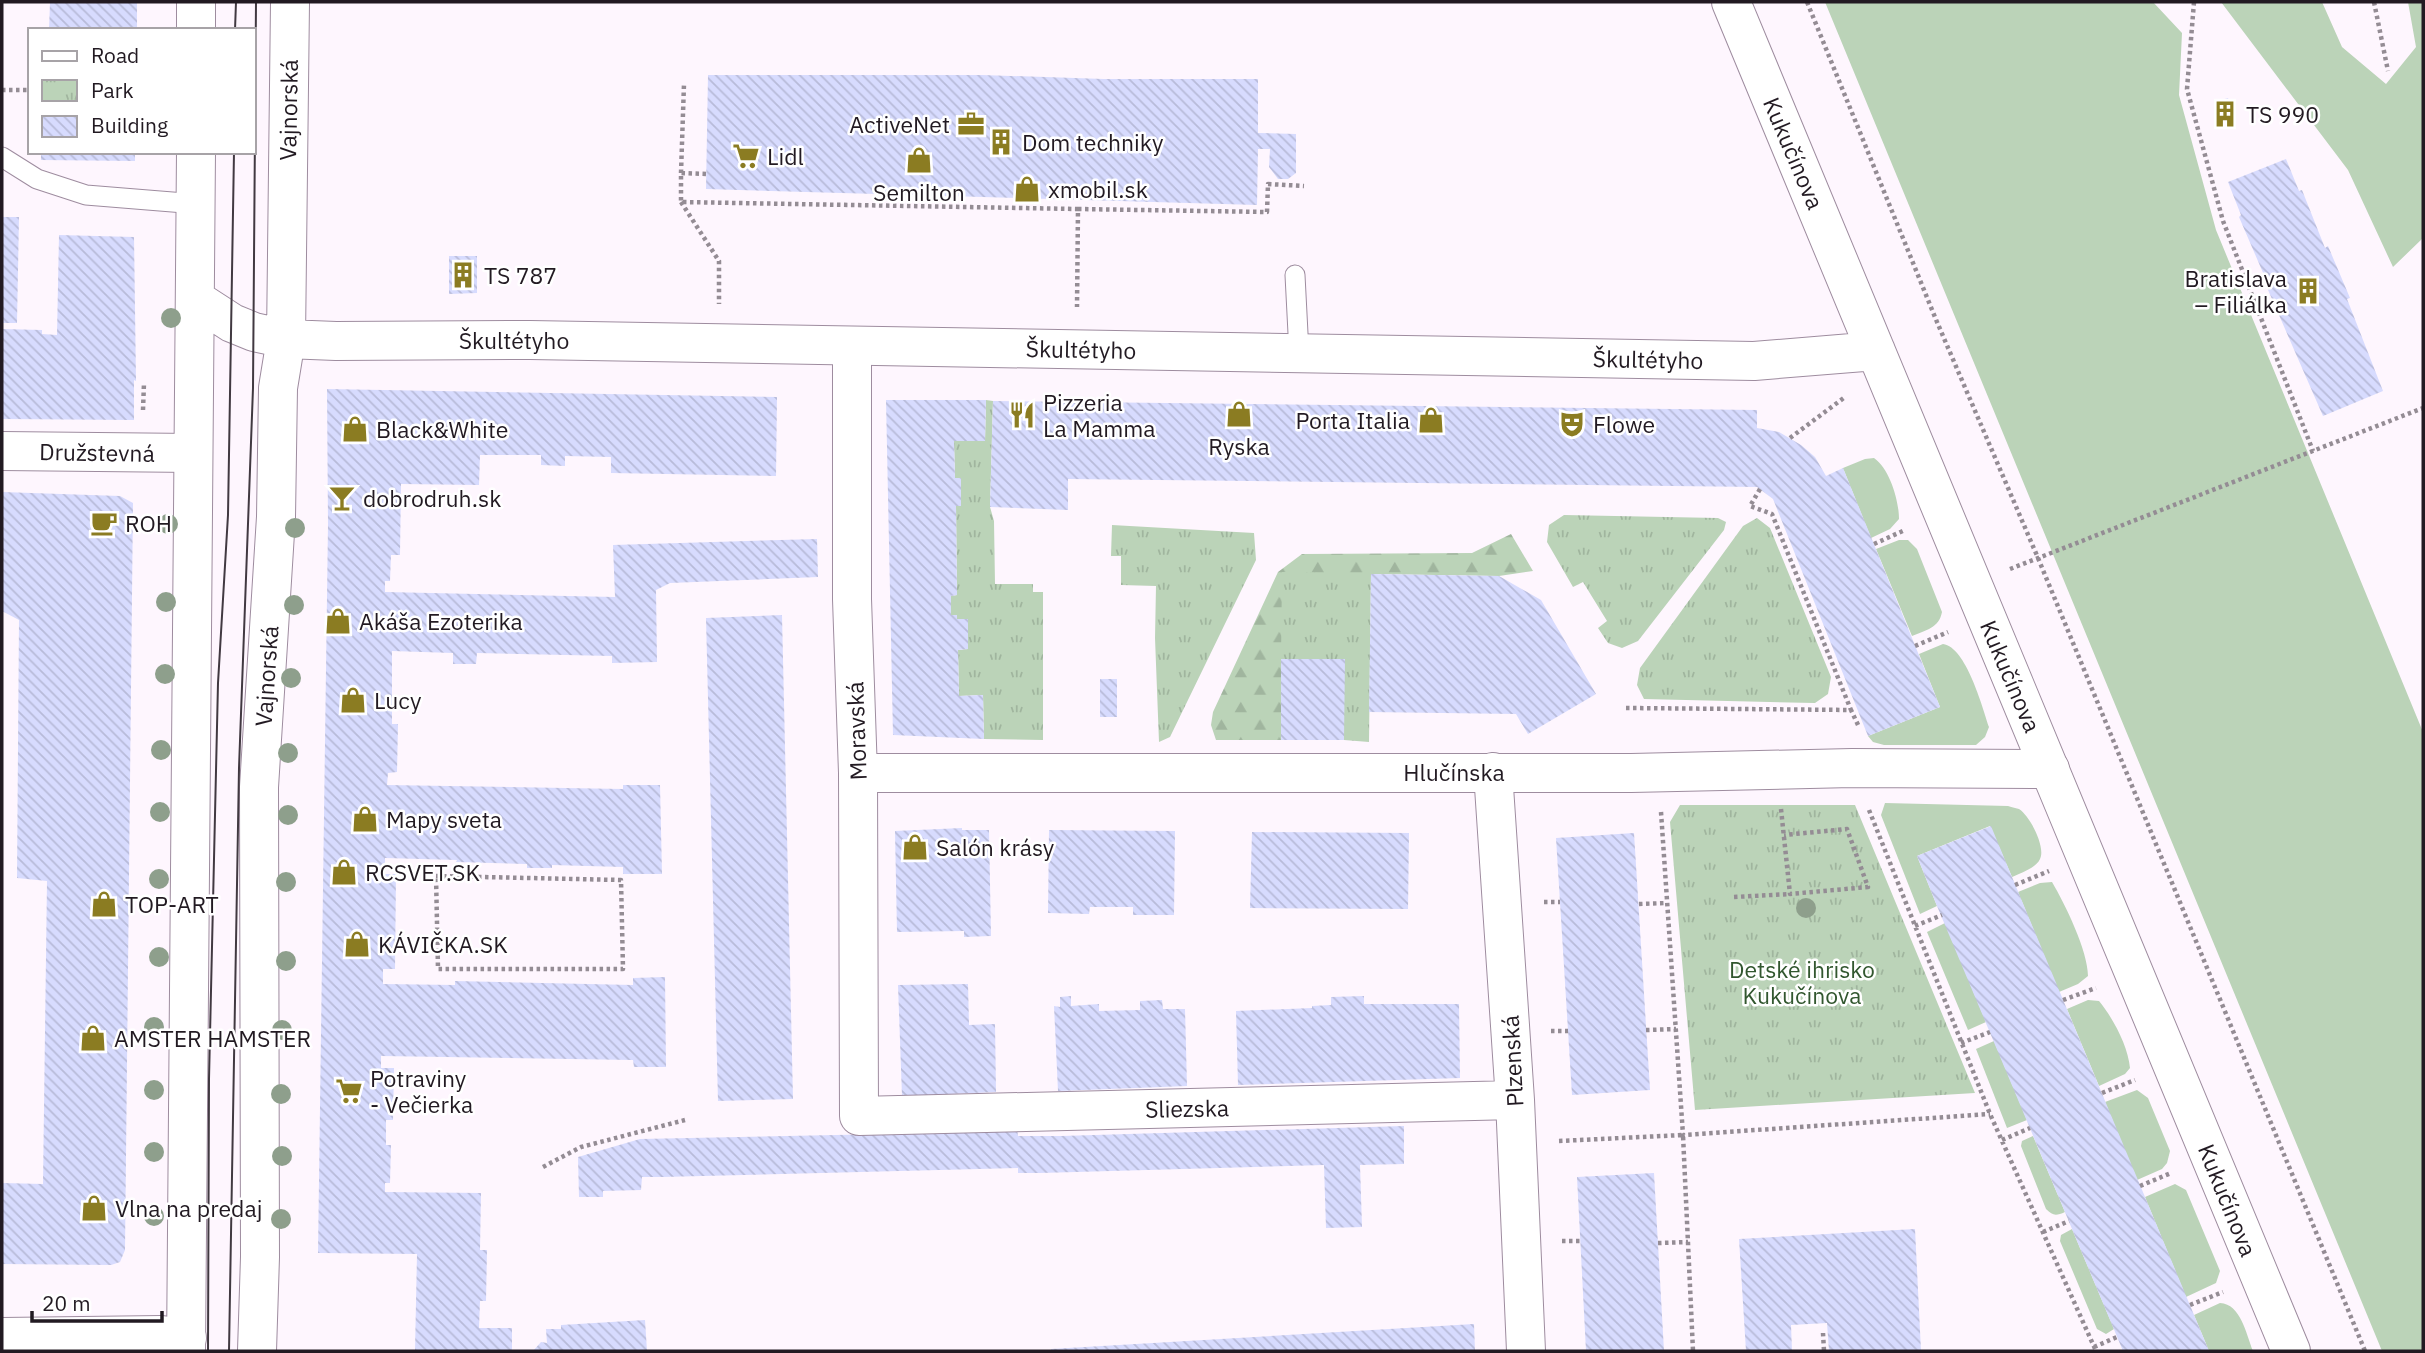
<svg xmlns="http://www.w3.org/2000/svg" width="2425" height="1353" font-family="'IBM Plex Sans',sans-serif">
  <defs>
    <pattern id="forest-firs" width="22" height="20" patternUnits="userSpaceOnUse" patternTransform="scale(1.75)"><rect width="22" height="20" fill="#bbd3b8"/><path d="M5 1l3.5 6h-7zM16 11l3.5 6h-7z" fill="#a0b59e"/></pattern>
    <pattern id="park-tufts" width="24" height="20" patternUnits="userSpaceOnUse" patternTransform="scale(1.75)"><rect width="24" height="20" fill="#bbd3b8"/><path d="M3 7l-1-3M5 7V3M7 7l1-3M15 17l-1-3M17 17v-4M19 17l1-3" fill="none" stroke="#a0b59e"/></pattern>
    <pattern id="building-back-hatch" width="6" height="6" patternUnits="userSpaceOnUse" patternTransform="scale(1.75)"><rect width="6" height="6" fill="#d7dbfe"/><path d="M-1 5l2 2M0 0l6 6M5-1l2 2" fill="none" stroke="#b8bbd9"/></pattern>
  </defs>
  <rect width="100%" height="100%" fill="#fef6fe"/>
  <path fill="#bbd3b8" d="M1825,2H2153L2182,33L2179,95L2216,230L2423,732V1351H2382Z
    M2221,2H2322L2342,47L2386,84L2416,47L2408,2H2423V238L2393,267L2348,170Z
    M1874,458C1890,469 1899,501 1899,519L1890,529L1871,538L1843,468L1865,459Z
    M1899,540H1908L1917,549L1942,612C1939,628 1926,630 1912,636L1876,549Z
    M1943,644C1966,647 1982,706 1989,727L1985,737L1976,745H1884L1873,742L1868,736L1940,707L1919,654Z
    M1885,803L2008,806C2011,807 2015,808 2019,809C2030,816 2046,847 2040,859C2036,868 2021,873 2012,877L1990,826L1917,856L1937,906L1920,914L1881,815Z
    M2052,882C2065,904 2088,951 2088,976L2078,984L2059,992L2018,892L2040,883Z
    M1945,923L1986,1022L1968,1030L1927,932Z
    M2088,1000L2099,1001C2113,1018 2128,1046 2130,1068L2125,1074L2099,1086L2067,1009Z
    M1994,1041L2027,1120L2007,1128L1976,1049Z
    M2137,1090L2148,1098L2170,1151L2167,1163L2162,1169L2137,1180L2105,1102Z
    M2033,1136L2065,1212C2056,1216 2053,1216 2046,1209L2021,1146L2022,1141Z
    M2175,1184L2186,1190L2220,1271L2216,1283L2186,1297L2145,1197Z
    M2072,1229L2114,1329L2106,1334L2097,1329L2060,1241L2061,1235Z
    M2220,1303C2241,1304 2246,1334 2253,1351H2209L2194,1315Z"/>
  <path fill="url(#forest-firs)" d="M1511,534L1533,571L1499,576L1371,574L1281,659V740H1216L1211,725L1213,712L1278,572L1302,554L1472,553Z"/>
  <path fill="url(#park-tufts)" d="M986,400L993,401L990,507L994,521L995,584H1033V592H1043V740L984,739L983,695L959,696L958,650L968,649V619H957V615H951V596L957,595L956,506L961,505V478H955L954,441H985Z
    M1564,515L1718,518L1726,522L1724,530L1638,641L1622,648L1608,643L1598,628L1607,621L1583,582L1573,587L1547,542L1549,525Z
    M1757,518L1770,528L1831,677L1828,694L1815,703L1644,699L1637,685L1640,668L1743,526Z
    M1112,525L1254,533L1256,560L1170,737L1159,742L1155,638L1156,586L1121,585V556H1111Z
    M1282,572L1371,574L1369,742L1344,740V659H1281Z
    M1680,805H1855L1975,1093L1695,1110L1670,822Z"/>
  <path fill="url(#building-back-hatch)" d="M50,2H137V30H49Z
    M708,75H982L1104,79H1258V133L1296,134V173L1288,179H1278L1269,167L1270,149H1258L1257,205L706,189Z
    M2228,98L2236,125L2222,129L2214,102Z
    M41,152H135V161L41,160Z
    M2286,159L2299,191L2302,190L2325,248L2328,246L2350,298L2347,299L2383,391L2323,416L2265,283L2267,282L2239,217L2241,215L2228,182Z
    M2,217H19L17,323H2Z
    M59,235L134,237L136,381L134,380V420L3,419L2,417V329L42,330V334L57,335Z
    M449,256H477V293L449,294Z
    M327,389L777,397L776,476L611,473V457L565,456V466L541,465V455H480L479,485L401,484L400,555H391L390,581H385V592L615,597L613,545L817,539L818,577L670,583L656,590L657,662L612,663V656L477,653L476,664H453V653L392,651V724H398L397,772L388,773L387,785L623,789V785H660L662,874H623V867L552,865V868H527V864L456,862L457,860L385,858V874H396L395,969H383V984L455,985V981L633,985V978L665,977L666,1067H634L633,1060L381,1056V1068H394L393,1120H386V1145H391L390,1183H385V1192L481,1193L480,1250H487L486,1301H480L479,1328H512V1351H415L417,1254L318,1253L328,524Z
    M886,400H986L985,441H954L955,478H961V506H956L957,595L951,596V615H957V619H968V649L958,650L959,696L983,695L984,739L893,735Z
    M993,401L1757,410V428L1779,432L1801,445L1815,457L1826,476L1843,468L1940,707L1868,736L1773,499L1757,487L1068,479V510L990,507Z
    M2,492L120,496L133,503L125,1250L120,1262L111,1265L2,1264V1183L43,1184L47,881L17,878L19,620L2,611Z
    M1371,574L1499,576L1541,600L1596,694L1528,734L1516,714L1369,712Z
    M782,615L793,1099L718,1101L706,618Z
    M1281,659H1345L1344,740H1281Z
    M1100,679H1117V717H1100Z
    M1991,826L2012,877L2209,1351H2123L1937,906L1917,856Z
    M962,828V830H989L991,936L964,937V931L897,932L895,831Z
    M1049,830L1175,831L1174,915H1133V907H1090L1089,914L1048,913Z
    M1252,832L1409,833L1408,909L1250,908Z
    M1634,833L1650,1090L1572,1095L1556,838Z
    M968,984L969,1025L995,1024L996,1092L902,1096L898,985Z
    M1071,996V1006L1099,1004V1011L1140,1010V1001L1162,1000L1163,1009H1185L1187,1086L1058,1091L1054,1006L1060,1007V997Z
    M1364,996V1004H1459L1460,1078L1238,1085L1236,1011L1312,1008V1006L1331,1005V997Z
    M1404,1126V1164L1360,1165L1362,1227L1326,1228L1324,1165L1040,1173H1018V1168L662,1177H642L641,1190L603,1191V1197H579L578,1157L640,1139L934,1133L1017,1128L1018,1136H1061Z
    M1654,1173L1664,1351H1586L1577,1177Z
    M1915,1229L1921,1351H1829L1827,1323L1791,1325L1792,1351H1746L1739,1239Z
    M645,1320L647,1351H533L541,1342L547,1343L546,1329H561V1325Z
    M1474,1324L1475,1351H1051V1349Z"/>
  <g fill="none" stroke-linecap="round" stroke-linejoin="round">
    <g stroke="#9e8c9f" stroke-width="21">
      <path id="lane" d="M2,157L37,179L86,195L197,204
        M1295,275L1299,353"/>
    </g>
    <g stroke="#9e8c9f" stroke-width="40">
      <path id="street" d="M852,346V599L858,773L859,1116L1515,1100
        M2,451L193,453
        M1493,772L1515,1100L1526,1351
        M858,773H1631L1852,768L2050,769
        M2,1337L162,1335L187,1338"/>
    </g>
    <g stroke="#9e8c9f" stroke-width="40">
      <path id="secondary" d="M196,2V30
        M1731,2L2291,1351
        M195,299L232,323L254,332L286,339L336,341L530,340L1754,361L1876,351
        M186,1351L196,152
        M257,1351L260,1257L259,787L276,517L278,388L286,339L290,2"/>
    </g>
    <path stroke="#948c94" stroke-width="4.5" stroke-dasharray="3.5 3.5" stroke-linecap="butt" d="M1807,2L1937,322L2038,558L2365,1351
      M2194,2L2187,89L2223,221L2313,451
      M2374,2L2388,71
      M2,90H30
      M681,173L684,84
      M706,174L681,173V202L1078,209L1077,307
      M681,202L719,261V304
      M1078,209L1267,212L1268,184L1304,186
      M143,410L144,383
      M1790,438L1845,397
      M1760,489L1750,506L1772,514L1851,710
      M1874,544L1905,530
      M2010,569L2423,408
      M1915,646L1948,632
      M1626,708L1851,710L1859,727
      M1781,809L1790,894L1868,887L1847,829L1784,835
      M1869,810L1990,1114L2096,1351
      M1661,812L1683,1135L1990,1114
      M436,876L621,880L623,969H438Z
      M2015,885L2049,871
      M1734,897L1790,894
      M1544,902H1560
      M1639,904L1667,903
      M1915,926L1942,915
      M2063,1000L2096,988
      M1646,1030L1676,1029
      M1551,1031H1568
      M1961,1043L1990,1032
      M2102,1093L2135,1080
      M2002,1140L2030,1128
      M1559,1141L1683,1135L1693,1351
      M543,1167L581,1147L685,1120
      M2140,1186L2171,1173
      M2043,1232L2069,1221
      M1562,1241H1580
      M1658,1243L1688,1242
      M2190,1305L2223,1292
      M1823,1333L1824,1351
      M2094,1347L2117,1337"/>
    <use href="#lane" stroke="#fff" stroke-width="19"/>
    <use href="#street" stroke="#fff" stroke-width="38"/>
    <use href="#secondary" stroke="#fff" stroke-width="38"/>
    <path stroke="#413941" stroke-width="2" d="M235,30L236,2
      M208,1351L209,1079L218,683L228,515L234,152
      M229,1351L239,768L253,388L256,2"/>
  </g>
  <g fill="#8e9f8c">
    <circle cx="171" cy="318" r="10"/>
    <circle cx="168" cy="524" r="10"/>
    <circle cx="295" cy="528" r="10"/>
    <circle cx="166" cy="602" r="10"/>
    <circle cx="294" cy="605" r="10"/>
    <circle cx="165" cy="674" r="10"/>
    <circle cx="291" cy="678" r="10"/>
    <circle cx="161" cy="750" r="10"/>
    <circle cx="288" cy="753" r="10"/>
    <circle cx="160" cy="812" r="10"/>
    <circle cx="288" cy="815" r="10"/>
    <circle cx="159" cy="879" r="10"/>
    <circle cx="286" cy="882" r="10"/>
    <circle cx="1806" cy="908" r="10"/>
    <circle cx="159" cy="957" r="10"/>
    <circle cx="286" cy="961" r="10"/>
    <circle cx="154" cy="1027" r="10"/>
    <circle cx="282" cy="1030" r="10"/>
    <circle cx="154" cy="1090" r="10"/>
    <circle cx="281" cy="1094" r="10"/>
    <circle cx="154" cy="1152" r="10"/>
    <circle cx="282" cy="1156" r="10"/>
    <circle cx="154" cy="1216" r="10"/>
    <circle cx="281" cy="1219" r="10"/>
  </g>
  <defs>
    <g id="building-bare" transform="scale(2.1)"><path d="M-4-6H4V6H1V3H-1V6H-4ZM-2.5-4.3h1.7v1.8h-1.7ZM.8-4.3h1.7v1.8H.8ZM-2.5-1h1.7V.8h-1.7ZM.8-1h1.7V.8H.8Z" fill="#8b7c22" stroke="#fff" stroke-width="2.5" paint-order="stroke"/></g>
    <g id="office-bare" transform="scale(2.1)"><path d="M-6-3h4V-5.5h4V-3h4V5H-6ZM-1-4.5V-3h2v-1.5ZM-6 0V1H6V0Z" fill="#8b7c22" stroke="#fff" stroke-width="2.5" paint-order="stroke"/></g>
    <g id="supermarket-bare" transform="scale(2.1)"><path d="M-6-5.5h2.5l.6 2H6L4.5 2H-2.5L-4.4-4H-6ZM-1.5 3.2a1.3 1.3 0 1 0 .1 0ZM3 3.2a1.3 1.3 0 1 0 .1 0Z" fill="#8b7c22" stroke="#fff" stroke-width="2.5" paint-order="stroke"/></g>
    <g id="shop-bare" transform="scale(2.1)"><path d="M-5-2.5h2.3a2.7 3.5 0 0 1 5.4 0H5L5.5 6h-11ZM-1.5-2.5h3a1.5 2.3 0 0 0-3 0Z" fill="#8b7c22" stroke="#fff" stroke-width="2.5" paint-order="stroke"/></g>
    <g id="restaurant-bare" transform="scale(2.1)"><path d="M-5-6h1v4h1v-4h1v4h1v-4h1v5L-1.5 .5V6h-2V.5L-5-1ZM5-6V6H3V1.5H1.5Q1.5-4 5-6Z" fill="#8b7c22" stroke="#fff" stroke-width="2.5" paint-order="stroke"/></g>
    <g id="theatre-bare" transform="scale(2.1)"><path d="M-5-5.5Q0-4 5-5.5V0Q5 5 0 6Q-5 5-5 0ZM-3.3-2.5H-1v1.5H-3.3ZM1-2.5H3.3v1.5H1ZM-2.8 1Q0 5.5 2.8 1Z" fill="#8b7c22" stroke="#fff" stroke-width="2.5" paint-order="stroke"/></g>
    <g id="bar-bare" transform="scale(2.1)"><path d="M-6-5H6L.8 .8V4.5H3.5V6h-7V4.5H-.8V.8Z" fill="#8b7c22" stroke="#fff" stroke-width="2.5" paint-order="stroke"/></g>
    <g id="cafe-bare" transform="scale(2.1)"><path d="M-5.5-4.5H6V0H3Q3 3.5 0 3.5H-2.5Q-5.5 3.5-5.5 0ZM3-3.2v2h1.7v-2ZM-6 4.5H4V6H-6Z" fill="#8b7c22" stroke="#fff" stroke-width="2.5" paint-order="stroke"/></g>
  </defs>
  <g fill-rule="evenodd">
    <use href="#building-bare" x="2225" y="114"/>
    <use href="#office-bare" x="971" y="124"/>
    <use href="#building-bare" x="1001" y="142"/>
    <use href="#supermarket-bare" x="746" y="156"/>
    <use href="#shop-bare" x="919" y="160"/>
    <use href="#shop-bare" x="1027" y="189"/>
    <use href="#building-bare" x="463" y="275"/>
    <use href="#building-bare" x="2308" y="291"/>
    <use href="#shop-bare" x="1239" y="414"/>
    <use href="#restaurant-bare" x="1022" y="415"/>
    <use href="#shop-bare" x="1431" y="420"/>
    <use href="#theatre-bare" x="1572" y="424"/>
    <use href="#shop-bare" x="355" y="429"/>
    <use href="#bar-bare" x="342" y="498"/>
    <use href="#cafe-bare" x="104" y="523"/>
    <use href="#shop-bare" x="338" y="621"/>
    <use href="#shop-bare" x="353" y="700"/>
    <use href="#shop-bare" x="365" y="819"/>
    <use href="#shop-bare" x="915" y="847"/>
    <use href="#shop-bare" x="344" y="872"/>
    <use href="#shop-bare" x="104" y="904"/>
    <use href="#shop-bare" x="357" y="944"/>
    <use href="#shop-bare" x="93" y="1038"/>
    <use href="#supermarket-bare" x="349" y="1091"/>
    <use href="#shop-bare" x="94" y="1208"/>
  </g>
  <g text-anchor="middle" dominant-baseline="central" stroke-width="5" stroke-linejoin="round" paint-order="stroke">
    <g font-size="23" fill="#221a22" stroke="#fff">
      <text transform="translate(288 110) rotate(-89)">Vajnorská</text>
      <text transform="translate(1794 153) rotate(67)">Kukučínova</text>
      <text x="514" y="340">Škultétyho</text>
      <text transform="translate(1081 349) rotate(1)">Škultétyho</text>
      <text transform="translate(1648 359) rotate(1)">Škultétyho</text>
      <text transform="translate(97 452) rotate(1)">Družstevná</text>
      <text transform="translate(266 676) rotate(-86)">Vajnorská</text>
      <text transform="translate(2011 676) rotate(67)">Kukučínova</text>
      <text transform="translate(856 731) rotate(-92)">Moravská</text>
      <text x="1454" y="772">Hlučínska</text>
      <text transform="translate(1512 1061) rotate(-93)">Plzenská</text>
      <text transform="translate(1187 1108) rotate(-1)">Sliezska</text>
      <text transform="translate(2228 1200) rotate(68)">Kukučínova</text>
    </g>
    <g font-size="23" fill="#221a22" stroke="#fff" text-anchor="start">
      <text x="2246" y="114">TS 990</text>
      <text x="950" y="124" text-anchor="end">ActiveNet</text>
      <text x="1022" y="142">Dom techniky</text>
      <text x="767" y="156">Lidl</text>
      <text x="1048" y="189">xmobil.sk</text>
      <text x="919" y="192" text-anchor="middle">Semilton</text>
      <text x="484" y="275">TS 787</text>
      <text x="2287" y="278" text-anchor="end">Bratislava<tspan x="2287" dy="26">– Filiálka</tspan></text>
      <text x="1043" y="402">Pizzeria<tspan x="1043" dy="26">La Mamma</tspan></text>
      <text x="1410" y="420" text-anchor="end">Porta Italia</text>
      <text x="1593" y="424">Flowe</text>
      <text x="376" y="429">Black&amp;White</text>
      <text x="1239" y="446" text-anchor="middle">Ryska</text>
      <text x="363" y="498">dobrodruh.sk</text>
      <text x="125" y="523">ROH</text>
      <text x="359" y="621">Akáša Ezoterika</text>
      <text x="374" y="700">Lucy</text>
      <text x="386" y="819">Mapy sveta</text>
      <text x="936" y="847">Salón krásy</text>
      <text x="365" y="872">RCSVET.SK</text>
      <text x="125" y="904">TOP-ART</text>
      <text x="378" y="944">KÁVIČKA.SK</text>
      <text x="114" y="1038">AMSTER HAMSTER</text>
      <text x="370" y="1078">Potraviny<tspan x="370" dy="26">- Večierka</tspan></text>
      <text x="115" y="1208">Vlna na predaj</text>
    </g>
    <g font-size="23" fill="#32572f" stroke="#fff">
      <text x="1802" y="969">Detské ihrisko<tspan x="1802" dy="26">Kukučínova</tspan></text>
    </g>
  </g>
  <rect width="2425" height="1353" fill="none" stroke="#221a22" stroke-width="7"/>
  <rect x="28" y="28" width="228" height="126" fill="#ffffff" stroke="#a7a3a7" stroke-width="2"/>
  <rect x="42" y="51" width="35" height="10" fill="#ffffff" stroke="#a7a3a7" stroke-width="2"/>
  <text x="91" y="63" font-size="21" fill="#221a22">Road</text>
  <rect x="42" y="80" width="35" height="21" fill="url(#park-tufts)" stroke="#a7a3a7" stroke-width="2"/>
  <text x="91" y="98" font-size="21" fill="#221a22">Park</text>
  <rect x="42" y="116" width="35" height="21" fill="url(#building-back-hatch)" stroke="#a7a3a7" stroke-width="2"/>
  <text x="91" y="133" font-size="21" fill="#221a22">Building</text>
  <path d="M32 1311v10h130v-10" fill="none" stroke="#221a22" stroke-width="3.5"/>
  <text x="42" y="1311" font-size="21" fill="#221a22" stroke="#ffffff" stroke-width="5" paint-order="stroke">20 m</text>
</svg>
